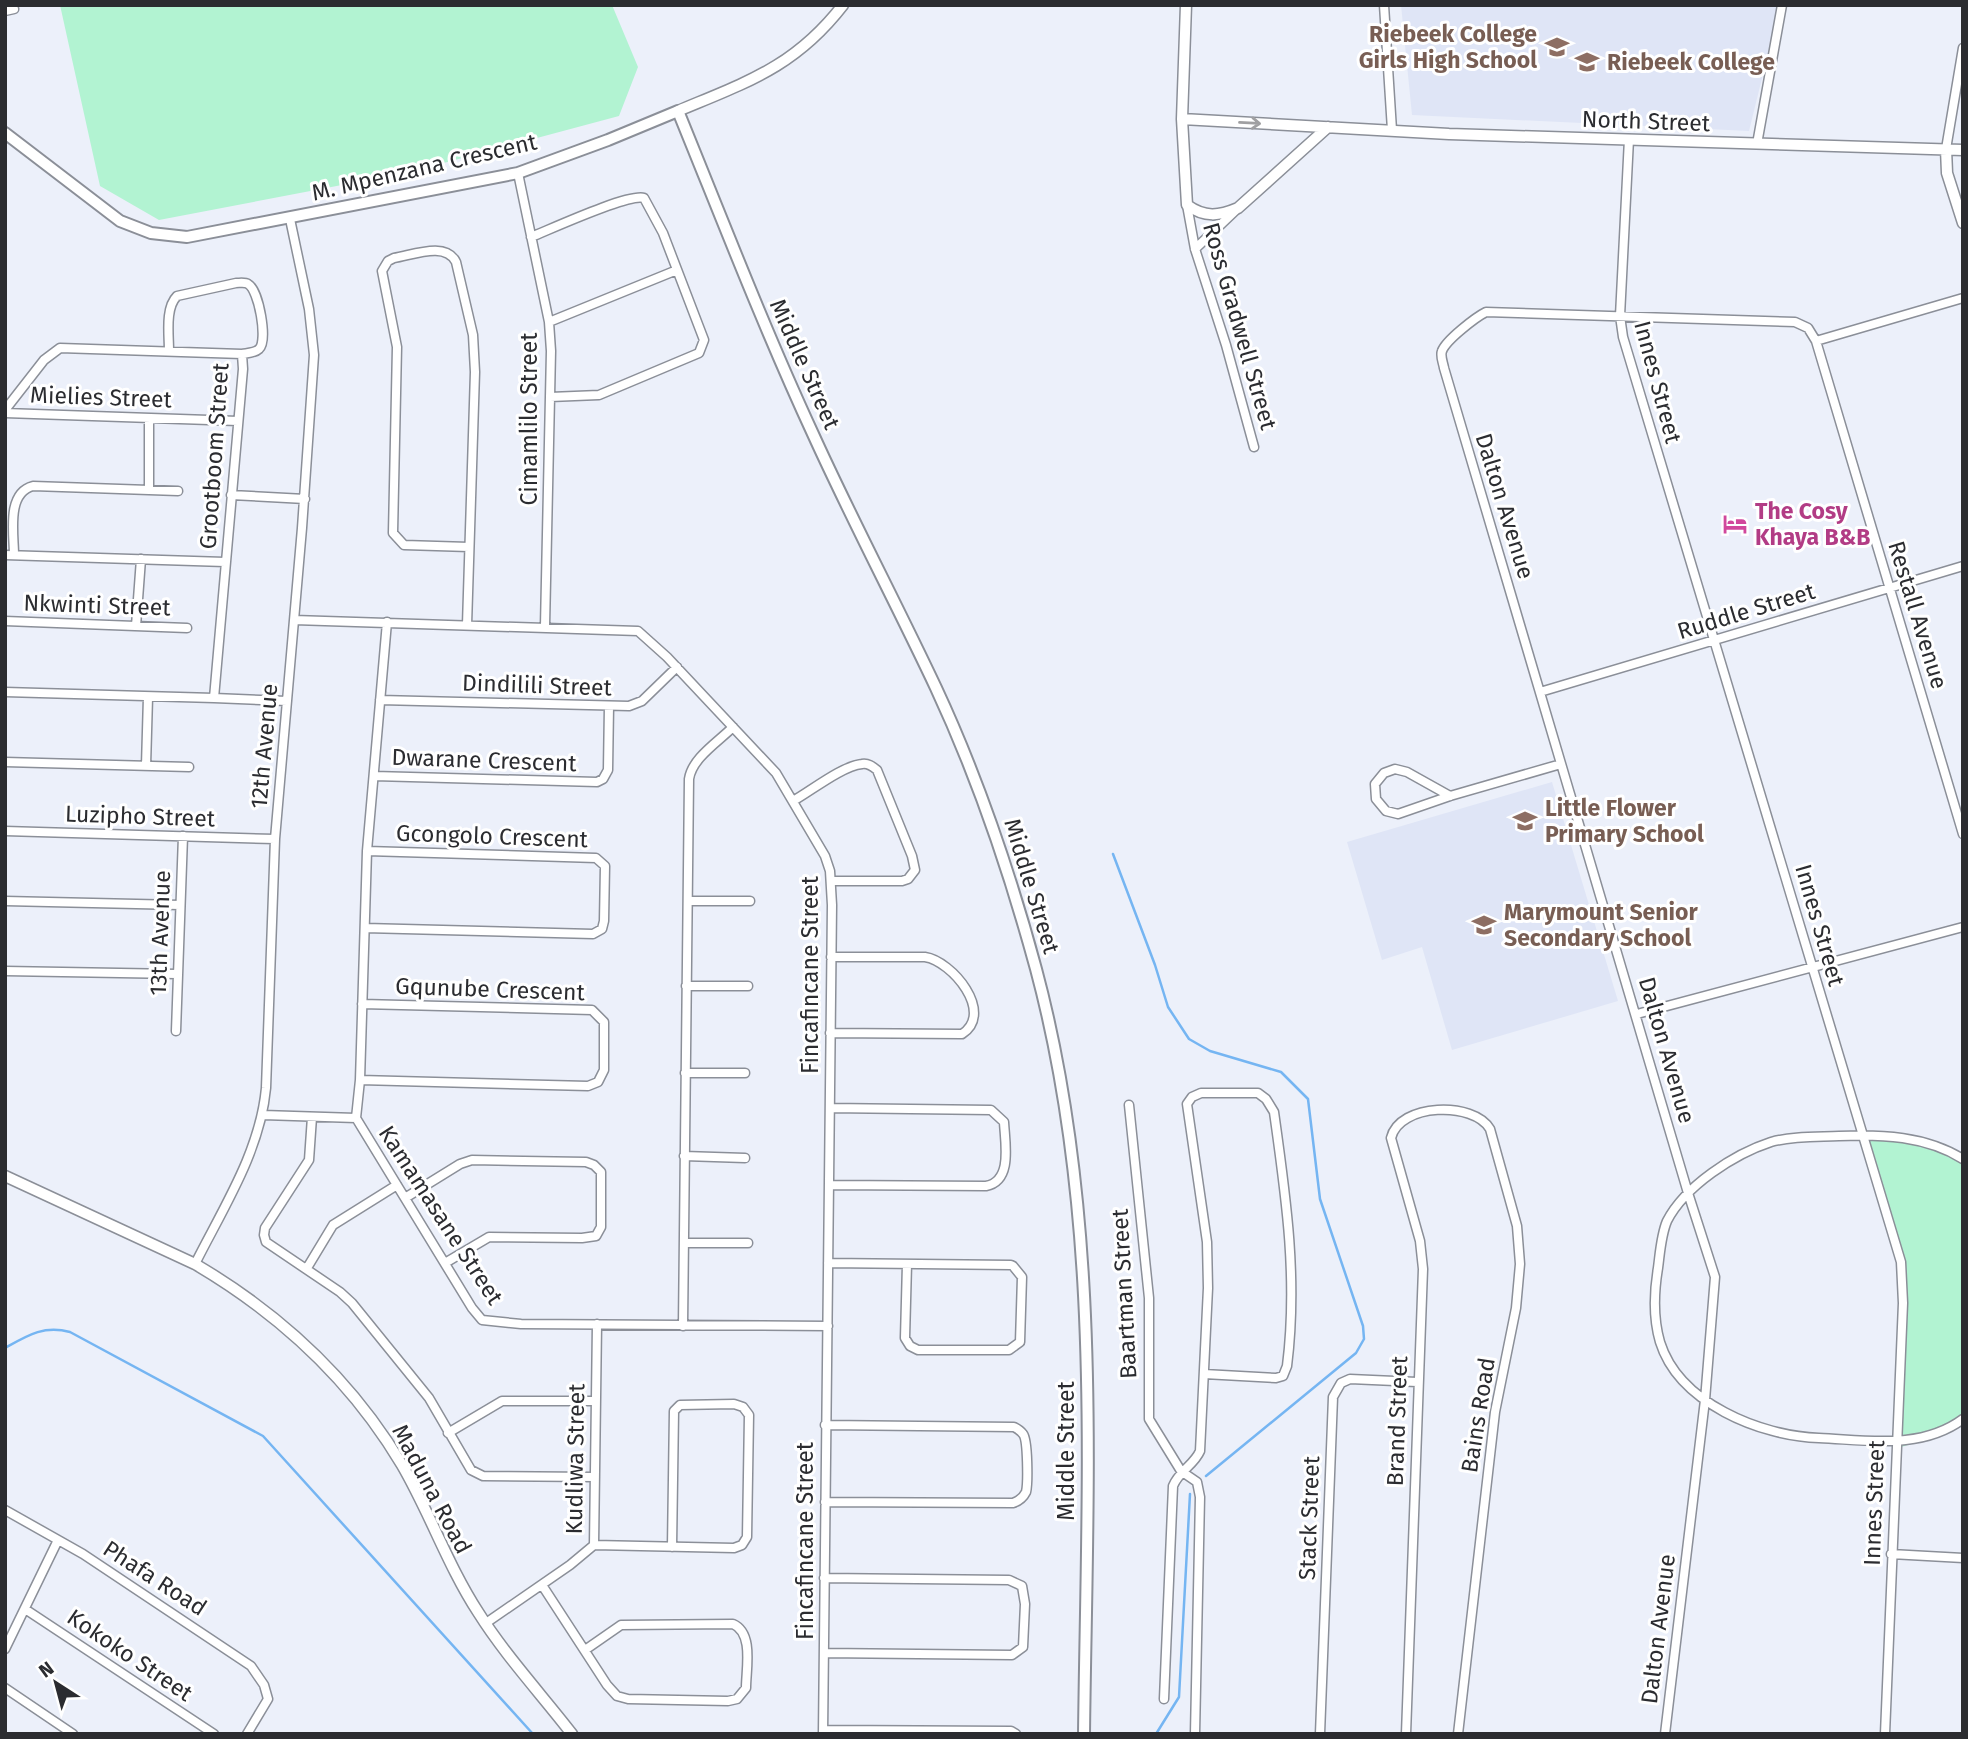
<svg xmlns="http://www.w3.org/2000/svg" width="1968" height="1739" font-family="'Fira Sans',sans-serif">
  <rect width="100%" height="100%" fill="#ecf0fa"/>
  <path fill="#dfe5f6" d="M1401,5H1780L1749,131L1412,115Z
    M1552,782L1618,1001L1452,1050L1422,947L1382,960L1347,842Z"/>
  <path fill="#b2f3d2" d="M60,5H612L638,67L619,116L410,172L159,220L100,186Z
    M1865,1136L1910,1142L1963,1161V1422L1925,1440L1898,1448L1906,1278Z"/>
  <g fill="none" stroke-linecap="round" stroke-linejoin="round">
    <path stroke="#75b5f2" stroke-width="2.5" d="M1113,854L1155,965L1168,1007L1189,1039L1210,1051L1281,1072L1308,1099L1320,1199L1363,1326L1364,1339L1356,1353L1206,1476
      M5,1348C28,1335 44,1325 70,1332L263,1436L533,1734
      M1156,1734L1179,1697L1190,1494"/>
    <g stroke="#8b8f98" stroke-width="11">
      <path id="minor" d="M1384,5L1392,130
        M5,11L14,9
        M1629,139L1620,316L1623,337L1901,1262L1903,1303L1885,1734
        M1757,144L1782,5
        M1946,149L1963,48
        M518,173L549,322L551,351L545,626
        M1187,205L1195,249L1226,345L1254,447
        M531,237C551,229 629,193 644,198L663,233L704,340L699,353L599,395L550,397
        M1195,249L1236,210
        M549,322L677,270
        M1816,341L1963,298
        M5,410L44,360L60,348L242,354C248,353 255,353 259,349C268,341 259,290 248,284C245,282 240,283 236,283L177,296C165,308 169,334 169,351
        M5,413L238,421
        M149,418V489
        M231,495L305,499
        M5,555L225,562
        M14,555C14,534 6,493 33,486L178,491
        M294,620L638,631L667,657L776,773L825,856L830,871L832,905L823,1734
        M5,621L187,628
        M387,622L367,851L360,1080L356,1118L472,1308L482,1320L521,1324L828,1326
        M467,625L475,372L473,335L456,262C446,241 413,255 394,258L388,261L382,271L397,347L393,533L404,545L469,547
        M136,626L141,559
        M5,692L214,698L243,369L242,354
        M1540,692L1963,566
        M214,698L287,701
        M380,700L629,706L642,701L677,667
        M5,762L189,767
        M146,766L148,697
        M374,776L597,782L603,779L608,770L609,706
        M1450,796L1407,772L1395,769L1384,773L1375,784L1376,799L1386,811L1398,814L1450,796L1561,764
        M793,801C811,791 842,766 862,764C868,763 872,766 877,770L912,856L915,870L908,879L902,881H831
        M5,831L275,839
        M5,901L180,905
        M688,901H750
        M365,928L593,934L602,929L604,921L605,866L596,858L367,851
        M5,971L177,974
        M686,986H748
        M1637,1014L1963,927
        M176,1031L183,836
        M830,1033L962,1034C995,1013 952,961 925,957H831
        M685,1073H745
        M360,1080L588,1086L598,1082L604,1070V1022L592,1010L362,1004
        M1129,1105L1149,1298V1419L1181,1471L1197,1482L1200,1497L1195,1734
        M263,1115L356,1118
        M312,1117L309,1160L265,1228L264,1235L266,1242L340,1292L352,1303L429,1398L471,1470L483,1476L595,1477
        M684,1156L745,1158
        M1963,1159C1926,1136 1881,1134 1839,1136C1817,1137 1792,1136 1771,1142C1734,1154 1685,1186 1667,1221C1661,1235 1660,1253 1658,1268C1654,1292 1653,1318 1660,1342C1679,1403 1760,1436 1819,1438C1868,1440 1921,1450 1963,1419
        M829,1185L986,1186C1013,1181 1005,1143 1004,1122L991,1110L830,1108
        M405,1198L460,1164L472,1160L586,1162L594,1165L601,1172V1227L596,1236L582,1238L489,1237L445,1263
        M684,1243H748
        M828,1263L1011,1265L1013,1266L1022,1277L1020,1342L1009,1350H918L910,1346L905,1338L907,1264
        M195,1264C223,1208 260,1152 266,1088L275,839L302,528L314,355L309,309L290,219
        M307,1268L333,1225L397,1185
        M683,1326L689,779C692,758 718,742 733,727
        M448,1433L502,1401H595
        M825,1502L1013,1503C1019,1501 1023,1498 1026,1492C1028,1484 1028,1440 1023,1434C1020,1430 1018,1429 1014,1427L825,1425
        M5,1510L83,1554L251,1666L264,1685L268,1699L247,1734
        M594,1545L734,1548L742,1545L747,1537L749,1415L743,1407L734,1404L680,1405L674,1411L672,1547
        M1891,1554L1963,1558
        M542,1585L607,1685L617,1696L628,1699L728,1701L737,1699L746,1688C746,1669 754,1633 733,1624L621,1625L585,1650
        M25,1609L214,1734
        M486,1623L570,1565L594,1545L597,1324
        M5,1649L58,1540
        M824,1653L1012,1655L1023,1647L1025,1604L1022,1586L1009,1580L824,1578
        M5,1688L73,1734
        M1164,1699L1173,1486C1179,1471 1194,1465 1200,1451L1208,1288L1207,1242L1187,1104L1192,1097L1201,1093H1258L1266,1099L1274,1112C1286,1197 1298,1279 1287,1366L1283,1376L1276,1378L1204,1374
        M823,1730L1011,1731L1016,1734
        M1320,1734L1333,1397L1341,1383L1350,1379L1417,1382
        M1406,1734L1423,1269L1420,1241L1391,1138C1399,1103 1474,1101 1490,1129L1517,1226L1520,1264L1516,1308L1495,1412L1458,1734
        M1665,1734L1705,1400L1715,1277L1688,1193L1444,368C1443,362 1440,356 1442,351C1446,340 1476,317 1486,312L1795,322L1808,328L1816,341L1963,834"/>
    </g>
    <g stroke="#8b8f98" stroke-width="13">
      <path id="tertiary" d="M1186,5L1182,119L1187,205C1205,218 1219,216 1238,208L1328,127
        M678,111C747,82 795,67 843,5
        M1182,119L1449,134L1963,150
        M1946,149L1947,173L1963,223
        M5,1176L195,1264C280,1314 352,1381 402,1465C430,1513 448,1566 478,1612C505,1655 541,1694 572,1734"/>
    </g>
    <g stroke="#8b8f98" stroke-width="14">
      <path id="secondary" d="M5,133L120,221L151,233L187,237L518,173L608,140L678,111C722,219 764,328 813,434C852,520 896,603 936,688C978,778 1010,873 1036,969C1103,1219 1087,1478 1084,1734"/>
    </g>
    <use href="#minor" stroke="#fff" stroke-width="8"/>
    <use href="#tertiary" stroke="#fff" stroke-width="10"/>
    <use href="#secondary" stroke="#fff" stroke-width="10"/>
  </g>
  <defs><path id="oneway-shaft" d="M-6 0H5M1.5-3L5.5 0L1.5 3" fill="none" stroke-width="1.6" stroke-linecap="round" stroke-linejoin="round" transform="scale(1.75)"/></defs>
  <use stroke="#a0a0a2" href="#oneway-shaft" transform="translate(1250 123) rotate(3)"/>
  <defs>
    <g id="school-bare" transform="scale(1.89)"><path d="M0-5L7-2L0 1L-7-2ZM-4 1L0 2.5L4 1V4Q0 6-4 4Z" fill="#8d6e63" stroke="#fff" stroke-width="2.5" paint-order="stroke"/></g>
    <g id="university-bare" transform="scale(1.89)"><path d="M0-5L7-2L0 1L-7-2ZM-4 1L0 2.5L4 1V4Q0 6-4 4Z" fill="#8d6e63" stroke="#fff" stroke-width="2.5" paint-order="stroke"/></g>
    <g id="hotel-bare" transform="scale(1.89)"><path d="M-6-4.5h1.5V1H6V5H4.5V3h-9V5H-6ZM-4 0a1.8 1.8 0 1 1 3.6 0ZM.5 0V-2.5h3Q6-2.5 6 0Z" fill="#d1479c" stroke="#fff" stroke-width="2.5" paint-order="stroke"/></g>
  </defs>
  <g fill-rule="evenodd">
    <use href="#school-bare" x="1557" y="47"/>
    <use href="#university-bare" x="1587" y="62"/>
    <use href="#hotel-bare" x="1735" y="524"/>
    <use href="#school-bare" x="1525" y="821"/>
    <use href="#school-bare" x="1484" y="925"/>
  </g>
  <g text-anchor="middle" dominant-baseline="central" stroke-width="6" stroke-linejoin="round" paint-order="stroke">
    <g font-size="23" font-weight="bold" fill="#785e54" stroke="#fff" text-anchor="start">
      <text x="1537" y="34" text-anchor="end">Riebeek College<tspan x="1537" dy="26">Girls High School</tspan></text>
      <text x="1607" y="62">Riebeek College</text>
      <text x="1545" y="808">Little Flower<tspan x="1545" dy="26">Primary School</tspan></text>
      <text x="1504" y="912">Marymount Senior<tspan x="1504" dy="26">Secondary School</tspan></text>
    </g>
    <g font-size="23" fill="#2b2c30" stroke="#fff">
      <text transform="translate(1646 121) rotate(2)">North Street</text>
      <text transform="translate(424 167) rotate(-13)">M. Mpenzana Crescent</text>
      <text transform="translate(1240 326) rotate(74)">Ross Gradwell Street</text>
      <text transform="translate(805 364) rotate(66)">Middle Street</text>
      <text transform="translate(1658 382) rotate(75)">Innes Street</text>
      <text transform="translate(101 397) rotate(2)">Mielies Street</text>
      <text transform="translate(529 419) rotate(-90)">Cimamlilo Street</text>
      <text transform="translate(214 456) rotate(-86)">Grootboom Street</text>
      <text transform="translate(1505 506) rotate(73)">Dalton Avenue</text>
      <text transform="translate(97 605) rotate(2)">Nkwinti Street</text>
      <text transform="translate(1746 611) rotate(-17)">Ruddle Street</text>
      <text transform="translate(1918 615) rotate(73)">Restall Avenue</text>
      <text transform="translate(537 685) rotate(2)">Dindilili Street</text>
      <text transform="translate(264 746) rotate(-85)">12th Avenue</text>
      <text transform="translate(484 760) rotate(2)">Dwarane Crescent</text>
      <text transform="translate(140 816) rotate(2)">Luzipho Street</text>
      <text transform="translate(492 836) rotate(2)">Gcongolo Crescent</text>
      <text transform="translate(1032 886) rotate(73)">Middle Street</text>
      <text transform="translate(1820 925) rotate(74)">Innes Street</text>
      <text transform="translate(160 933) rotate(-88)">13th Avenue</text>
      <text transform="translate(810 975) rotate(-90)">Fincafincane Street</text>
      <text transform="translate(490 989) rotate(2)">Gqunube Crescent</text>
      <text transform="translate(1667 1050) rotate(74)">Dalton Avenue</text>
      <text transform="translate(441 1215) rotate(57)">Kamamasane Street</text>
      <text transform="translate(1124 1294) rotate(-93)">Baartman Street</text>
      <text transform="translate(1478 1415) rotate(-81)">Bains Road</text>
      <text transform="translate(1397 1421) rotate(-88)">Brand Street</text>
      <text transform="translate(1066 1451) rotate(-90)">Middle Street</text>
      <text transform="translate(575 1459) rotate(-89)">Kudliwa Street</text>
      <text transform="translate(432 1489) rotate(62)">Maduna Road</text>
      <text transform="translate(1874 1503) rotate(-88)">Innes Street</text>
      <text transform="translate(1309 1518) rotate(-88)">Stack Street</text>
      <text transform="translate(805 1541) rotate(-90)">Fincafincane Street</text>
      <text transform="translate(155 1578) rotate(33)">Phafa Road</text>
      <text transform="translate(1658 1629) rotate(-83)">Dalton Avenue</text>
      <text transform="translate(130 1655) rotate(34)">Kokoko Street</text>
    </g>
    <g font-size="23" font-weight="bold" fill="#b23c85" stroke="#fff" text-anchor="start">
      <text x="1755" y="511">The Cosy<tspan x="1755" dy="26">Khaya B&amp;B</tspan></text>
    </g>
  </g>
  <rect width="1968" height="1739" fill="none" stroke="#2b2c30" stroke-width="14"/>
  <g transform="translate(56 1683) rotate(324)" stroke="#ffffff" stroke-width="5" paint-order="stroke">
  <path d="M0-5L12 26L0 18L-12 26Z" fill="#2b2c30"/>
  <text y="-10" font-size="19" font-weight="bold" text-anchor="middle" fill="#2b2c30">N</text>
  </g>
</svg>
